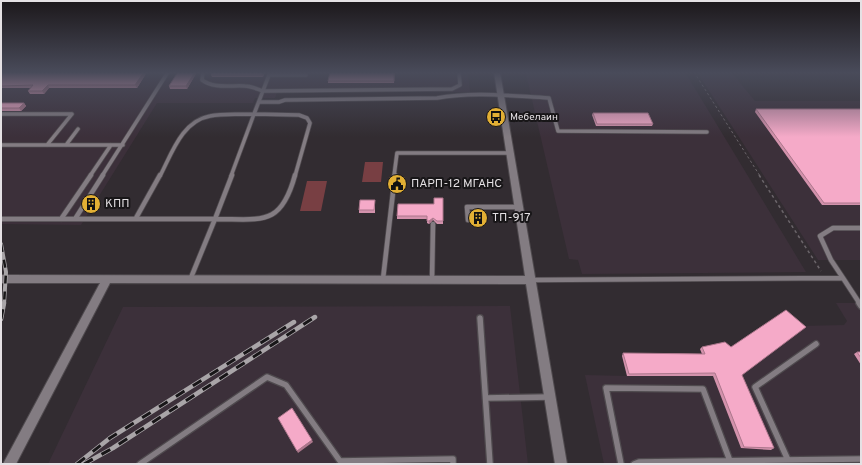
<svg xmlns="http://www.w3.org/2000/svg" width="862" height="465" font-family="Overpass,sans-serif">
  <rect width="100%" height="100%" fill="#322c31"/>
  <path fill="#3c303a" d="M1,72H468L470,92H277L275,98H255L253,103H157L81,225L1,224Z
    M502,72H685L806,272L582,274L578,260L569,259L526,74Z
    M697,72H731L755,101H861V260H818Z
    M836,303H861V464H604L585,375L627,376L622,356L702,357L700,349H729L800,326L844,325L847,321Z
    M510,306L528,464H48L123,307Z"/>
  <path fill="#783f43" d="M365,162H383L381,182H362Z
    M307,181H327L321,211H300Z"/>
  <g fill="none" stroke-linecap="round" stroke-linejoin="round">
    <g stroke="#4f4a4e" stroke-width="5">
      <path id="service-far2" d="M203,72L202,80C214,89 231,85 245,86C251,86 257,89 263,91L452,89L460,85L459,72
        M260,102H279L285,100L437,98C473,91 512,96 549,98L558,131L707,132
        M1,114H72
        M254,114L299,115L307,118L310,123L295,176
        M254,114L269,75H306
        M1,145H123
        M47,145L72,114
        M66,145L78,129
        M90,176L111,145
        M102,176L168,72
        M160,176C172,153 182,121 210,116C224,113 240,115 254,114
        M231,176L254,114
        M394,176L397,153H510"/>
    </g>
    <g stroke="#4f4a4e" stroke-width="6">
      <path id="service-far1" d="M103,175L75,219H215L190,280
        M232,175L215,219C262,219 281,227 295,175
        M136,218L160,175
        M1,219H75
        M61,219L91,175
        M468,220L467,207H519
        M843,278L831,260L820,236L833,228H861
        M383,279L395,175
        M432,280L433,224
        M530,280L843,278L860,304"/>
    </g>
    <g stroke="#4f4a4e" stroke-width="8">
      <path id="service" d="M859,303L861,306
        M480,318L490,464
        M486,398L550,397
        M788,460L755,387L816,344
        M140,464L267,377L286,385L340,461L453,459V464
        M621,464L606,388L703,389L730,461
        M634,464L639,462L861,459"/>
    </g>
    <g stroke="#4f4a4e" stroke-width="2">
      <path id="minor" d="M494,72H500L567,464H555L526,284L110,283L16,464H3L100,283H1V275L525,276Z"/>
    </g>
    <path stroke="#6b656a" stroke-width="1" stroke-dasharray="2.5 2.5" stroke-linecap="butt" d="M694,72L760,176"/>
    <path stroke="#6b656a" stroke-width="1.5" stroke-dasharray="3 3" stroke-linecap="butt" d="M759,175L821,271"/>
    <use href="#service-far2" stroke="#837c82" stroke-width="3.5"/>
    <use href="#service-far1" stroke="#837c82" stroke-width="4.5"/>
    <use href="#service" stroke="#837c82" stroke-width="5.5"/>
    <use href="#minor" fill="#837c82" fill-rule="evenodd"/>
    <g stroke="#a9a5a8" stroke-width="4">
      <path id="rail-far1" d="M1,244L6,272L4,304"/>
    </g>
    <g stroke="#a9a5a8" stroke-width="4.5">
      <path id="rail" d="M1,319L4,303
        M77,464L110,438L294,322
        M84,464L113,448L315,317"/>
    </g>
    <use href="#rail-far1" stroke="#181618" stroke-width="2.5" stroke-dasharray="8" stroke-linecap="butt"/>
    <use href="#rail" stroke="#181618" stroke-width="3" stroke-dasharray="10" stroke-linecap="butt"/>
  </g>
  <path fill="#d392ac" d="M1,72H147L137,88H49L44,94H30L28,91L31,88H1Z
    M178,72H197L187,89H170L169,86Z
    M212,72H265L263,77H212L211,75Z
    M395,72L394,83H328V81Z
    M1,103H24L26,106L21,111H1Z
    M756,109H861V205H822L755,112Z
    M593,113L653,124L652,126H596L592,115Z
    M443,198V224H437L433,220L429,224L427,223V219H397V216L434,204Z
    M375,200V213H359V210Z
    M472,212L485,220V222H472Z
    M702,347L742,376L774,448L771,450L741,448L713,376H627L622,356L623,353L702,354L700,349Z
    M857,352H861V365L854,354Z"/>
  <path fill="#ac778c" d="M144,72H147L137,88L135,85Z
    M195,72H197L187,89L186,86Z
    M263,72H265L263,77L262,75Z
    M48,85L49,88L44,94L42,91Z
    M24,103L26,106L21,111L19,108Z
    M433,218V220L429,224V221Z
    M312,440L313,442L298,453L297,451Z"/>
  <path fill="#f5aac8" stroke="#ac778c" d="M1,72H144L135,85H48L42,91H28L33,85L1,86Z
    M178,72H195L186,86H169Z
    M212,72H263L262,75H211Z
    M330,72H394V81H328Z
    M1,103H24L19,108H1Z
    M756,109H861V203H824Z
    M593,113H648L653,124H597Z
    M434,198H443V221H437L433,218L429,221H427V216H397L398,204H434Z
    M360,200H375L374,210H359Z
    M472,212H484L485,220H472Z
    M786,310L806,327L742,375L774,448L744,447L715,373L629,374L623,353L705,354L702,347L725,342L731,347Z
    M857,352H861V358Z
    M292,408L312,440L297,451L278,418Z"/>
  <linearGradient id="sky" x2="0" y2="1"><stop stop-color="#1c181b"/><stop offset="0.53" stop-color="#494b5a"/><stop offset="1" stop-color="#494b5a" stop-opacity="0"/></linearGradient>
  <rect width="862" height="137" fill="url(#sky)"/>
  <defs>
    <g id="bus-disc" transform="scale(1)"><circle r="9.5" fill="#e2af34" stroke="#181618"/><path d="M-5-6H5V4H4V6H2V4H-2V6H-4V4H-5ZM-3.5-4V0h7V-4ZM-3.5 1.2v1.5H-2V1.2ZM2 1.2v1.5H3.5V1.2Z" fill="#111"/></g>
    <g id="civic-disc" transform="scale(1)"><circle r="9.5" fill="#e2af34" stroke="#181618"/><path d="M-.6-6.5H3V-4.5H.6V-3L4-1V1h2V6H-6V1h2V-1L-.6-3ZM-1.2 2.5V6h2.4V2.5Z" fill="#111"/></g>
    <g id="building-disc" transform="scale(1)"><circle r="9.5" fill="#e2af34" stroke="#181618"/><path d="M-4-6H4V6H1V3H-1V6H-4ZM-2.5-4.3h1.7v1.8h-1.7ZM.8-4.3h1.7v1.8H.8ZM-2.5-1h1.7V.8h-1.7ZM.8-1h1.7V.8H.8Z" fill="#111"/></g>
  </defs>
  <g fill-rule="evenodd">
    <use href="#bus-disc" x="496" y="117"/>
    <use href="#civic-disc" x="397" y="184"/>
    <use href="#building-disc" x="91" y="204"/>
    <use href="#building-disc" x="478" y="218"/>
  </g>
  <g text-anchor="middle" dominant-baseline="central" stroke-width="4" stroke-linejoin="round" paint-order="stroke">
    <g font-size="10" fill="#e5e1e4" stroke="#181618" text-anchor="start">
      <text x="510" y="117">Мебелаин</text>
    </g>
    <g font-size="12" fill="#e5e1e4" stroke="#181618" text-anchor="start">
      <text x="411" y="184">ПАРП-12 МГАНС</text>
      <text x="105" y="204">КПП</text>
      <text x="492" y="218">ТП-917</text>
    </g>
  </g>
  <rect width="862" height="465" fill="none" stroke="#e5e1e4" stroke-width="4"/>
</svg>
